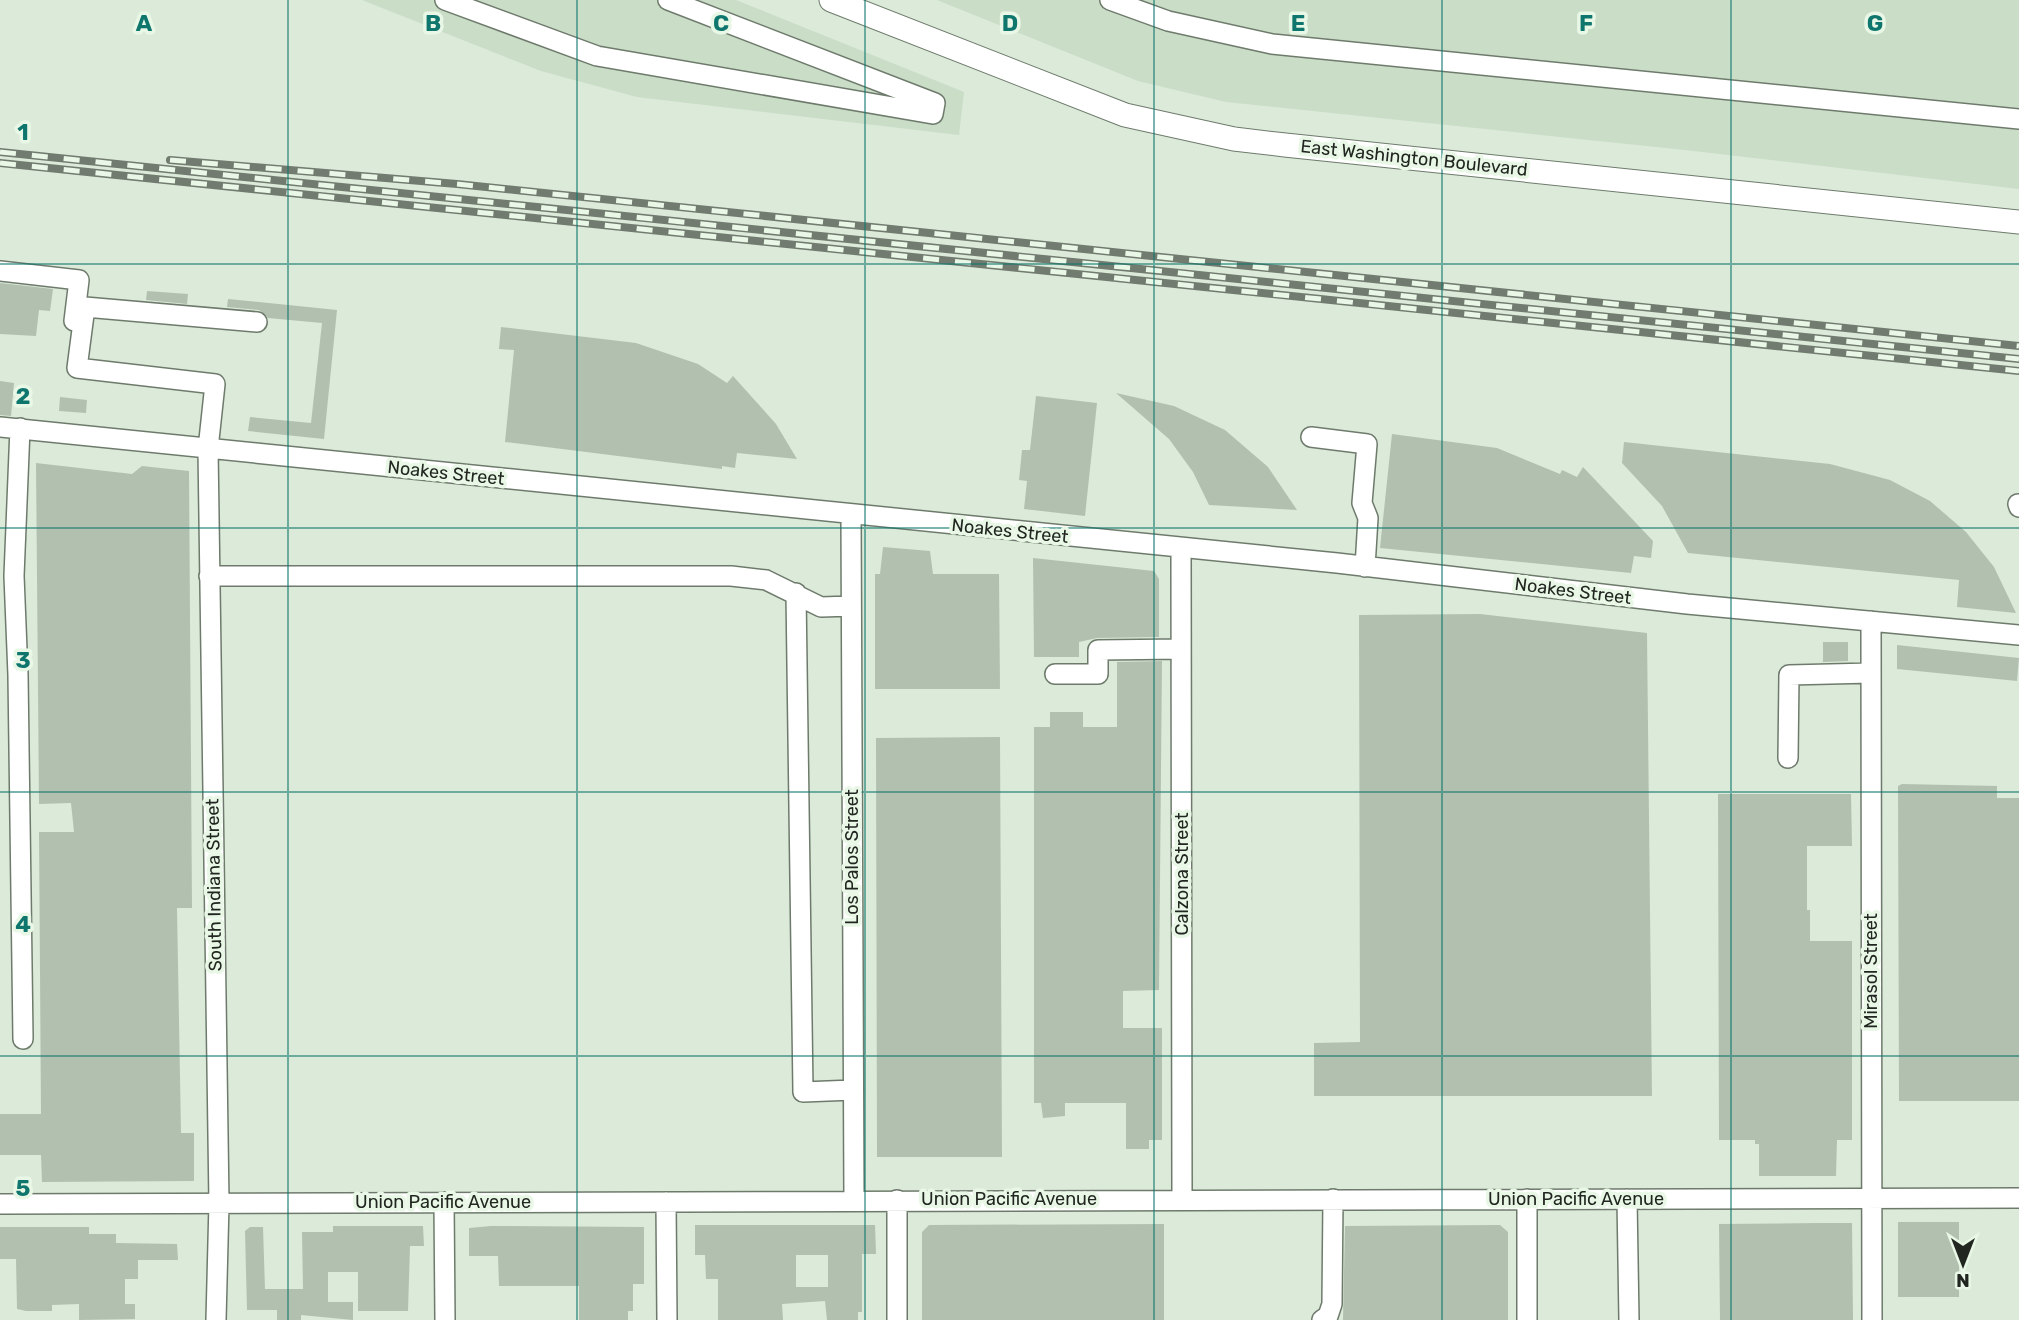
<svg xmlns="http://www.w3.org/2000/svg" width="2019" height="1320" font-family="Rubik,sans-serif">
  <rect width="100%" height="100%" fill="#dbead9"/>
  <path fill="#caddc7" d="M362,0H736L964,92L959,135L637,97L541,71Z
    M937,0H2019V189L1685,150L1226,102L1138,81Z"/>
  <path fill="#b2c0b0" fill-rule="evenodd" d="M0,283L53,289L50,311L39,310L36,336L0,334Z
    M147,291L188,294L187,304L146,300Z
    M228,299L337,310L324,439L248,431L250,417L311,423L322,323L268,318L259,310L227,307Z
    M501,327L636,343L698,364L727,383L733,376L776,424L797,459L737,453L735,468L722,466V469L505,442L514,350L499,349Z
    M0,381L14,383L11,416L0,415Z
    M1116,393L1174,406L1225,430L1268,467L1297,510L1209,505L1193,472L1169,439Z
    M1036,396L1097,403L1085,516L1024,509L1027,481L1019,480L1022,450H1030Z
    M60,397L87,400L86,413L59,411Z
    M1392,434L1497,448L1560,474L1562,470L1577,477L1583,467L1653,541L1651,558L1634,556L1631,573L1380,548Z
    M1624,442L1830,464L1890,480L1930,501L1966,532L1994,567L2016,613L1957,607L1959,580L1688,553L1662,506L1622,463Z
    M36,463L132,474L142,466L189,471L192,908H177L181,1133H194V1181L42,1182L41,1155H0V1114H41L39,832H74L71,803L39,804Z
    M883,547L930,551L933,574H999L1000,689H875V574H880Z
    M1033,558L1154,571L1159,579V637L1097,638L1079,642V657H1034Z
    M1480,614L1647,633L1652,1096H1314V1043L1360,1042L1359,615Z
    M1823,642H1848V661L1823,662Z
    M1897,645L2019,658L2017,681L1897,669Z
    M1162,661L1159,990L1123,991V1028H1162V1140H1149V1149H1126V1103H1065V1116L1043,1118L1041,1103H1034V727H1050V712H1083V727H1117V662Z
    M1000,737L1002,1157H877L876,738Z
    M1902,784L1997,786V798H2019V1101H1899L1898,786Z
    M1718,794H1851L1852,846H1807V910H1810V941H1852V1140H1837L1836,1176H1759V1144H1755V1140H1719Z
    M1898,1222H1959V1297H1898Z
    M1820,1223H1852L1853,1320H1720L1719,1224Z
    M1164,1224V1320H922V1232L929,1225Z
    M695,1225H875L876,1254H862V1312H858V1320H827L825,1301L782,1304L783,1320H718V1279H706L705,1255H695ZM796,1255H828V1287H796Z
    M1500,1225L1508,1232V1320H1343L1345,1226Z
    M333,1226H423L424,1246H410L408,1311H358V1272H328V1302H353V1320L301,1315V1320H277V1310H247L245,1231L250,1227H263L265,1289H303L302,1232H333Z
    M491,1226L644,1227V1284H633V1311H628V1320H579V1286H499L498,1256H469V1228Z
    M0,1227H89V1234H116V1243L177,1244L178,1260H138V1279H125V1304H135V1319L79,1320V1304L52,1305V1311H26L17,1309L16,1259H0Z"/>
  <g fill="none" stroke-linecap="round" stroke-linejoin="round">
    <g stroke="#6e7b6c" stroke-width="22">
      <path id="minor" d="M445,0L597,56L933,114L935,103L668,0
        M1110,0L1168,21L1272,44L2019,119
        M0,271L79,280L74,321
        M0,427L1337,563L1687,604L2019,635
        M20,428L14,576L18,675L23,1039
        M1311,437L1367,444L1362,503L1368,518L1365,567
        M2018,504L2019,507
        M851,514L854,1200
        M1181,549L1182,1199
        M209,576H731L766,580L821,607L851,606
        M796,593L803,1092L853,1090
        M1871,621L1872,1320
        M1055,674H1098V650L1181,649
        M1788,758L1789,675L1871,673
        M1527,1199V1320
        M1627,1199L1629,1320
        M897,1200V1320
        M444,1202L445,1320
        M666,1202L667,1320
        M0,1204L2019,1198
        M216,1320L219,1203L208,449L215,384L77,368L85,307L257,322
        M1322,1320L1328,1316L1332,1304L1333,1199"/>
    </g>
    <g stroke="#6e7b6c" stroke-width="25">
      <path id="major" d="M831,0L1125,115L1234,139L1285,145L2019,222"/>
    </g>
    <use href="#minor" stroke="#fff" stroke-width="19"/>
    <use href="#major" stroke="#fff" stroke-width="23"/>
    <g stroke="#717b6f" stroke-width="8">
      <path id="rail" d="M0,152L2019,359
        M170,160L457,184L2019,346
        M0,163L2019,371"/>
    </g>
    <use href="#rail" stroke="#e9f7e6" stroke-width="5" stroke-dasharray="16" stroke-linecap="butt"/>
  </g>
  <path fill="none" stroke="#0f766e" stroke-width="2" stroke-opacity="0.55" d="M288,0V1320M577,0V1320M865,0V1320M1154,0V1320M1442,0V1320M1731,0V1320M0,264H2019M0,528H2019M0,792H2019M0,1056H2019"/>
  <g text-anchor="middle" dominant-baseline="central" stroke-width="7" stroke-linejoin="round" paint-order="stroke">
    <g font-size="18" fill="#212720" stroke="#e9f7e6">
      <text transform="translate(1414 158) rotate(6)">East Washington Boulevard</text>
      <text transform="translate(446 473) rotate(6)">Noakes Street</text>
      <text transform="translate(1010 531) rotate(6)">Noakes Street</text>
      <text transform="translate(1573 591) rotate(7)">Noakes Street</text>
      <text transform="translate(852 857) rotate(-90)">Los Palos Street</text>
      <text transform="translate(1182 874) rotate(-90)">Calzona Street</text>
      <text transform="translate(214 885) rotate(-91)">South Indiana Street</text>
      <text transform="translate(1871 971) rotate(-90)">Mirasol Street</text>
      <text x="1009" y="1199">Union Pacific Avenue</text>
      <text x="1576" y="1199">Union Pacific Avenue</text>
      <text x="443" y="1202">Union Pacific Avenue</text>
    </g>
  </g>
  <g font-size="23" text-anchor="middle" font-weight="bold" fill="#0f766e" stroke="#e9f7e6" stroke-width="7" stroke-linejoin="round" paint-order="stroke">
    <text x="144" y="31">A</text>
    <text x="433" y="31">B</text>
    <text x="721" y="31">C</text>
    <text x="1010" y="31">D</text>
    <text x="1298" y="31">E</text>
    <text x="1586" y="31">F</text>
    <text x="1875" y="31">G</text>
    <text x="23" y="140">1</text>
    <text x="23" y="404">2</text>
    <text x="23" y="668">3</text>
    <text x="23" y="932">4</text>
    <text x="23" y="1196">5</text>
  </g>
  <g transform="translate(1963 1264) rotate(180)" stroke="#e9f7e6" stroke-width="5" paint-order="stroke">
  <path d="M0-5L12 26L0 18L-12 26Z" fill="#212720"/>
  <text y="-10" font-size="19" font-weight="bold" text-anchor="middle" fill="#212720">N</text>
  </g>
</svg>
